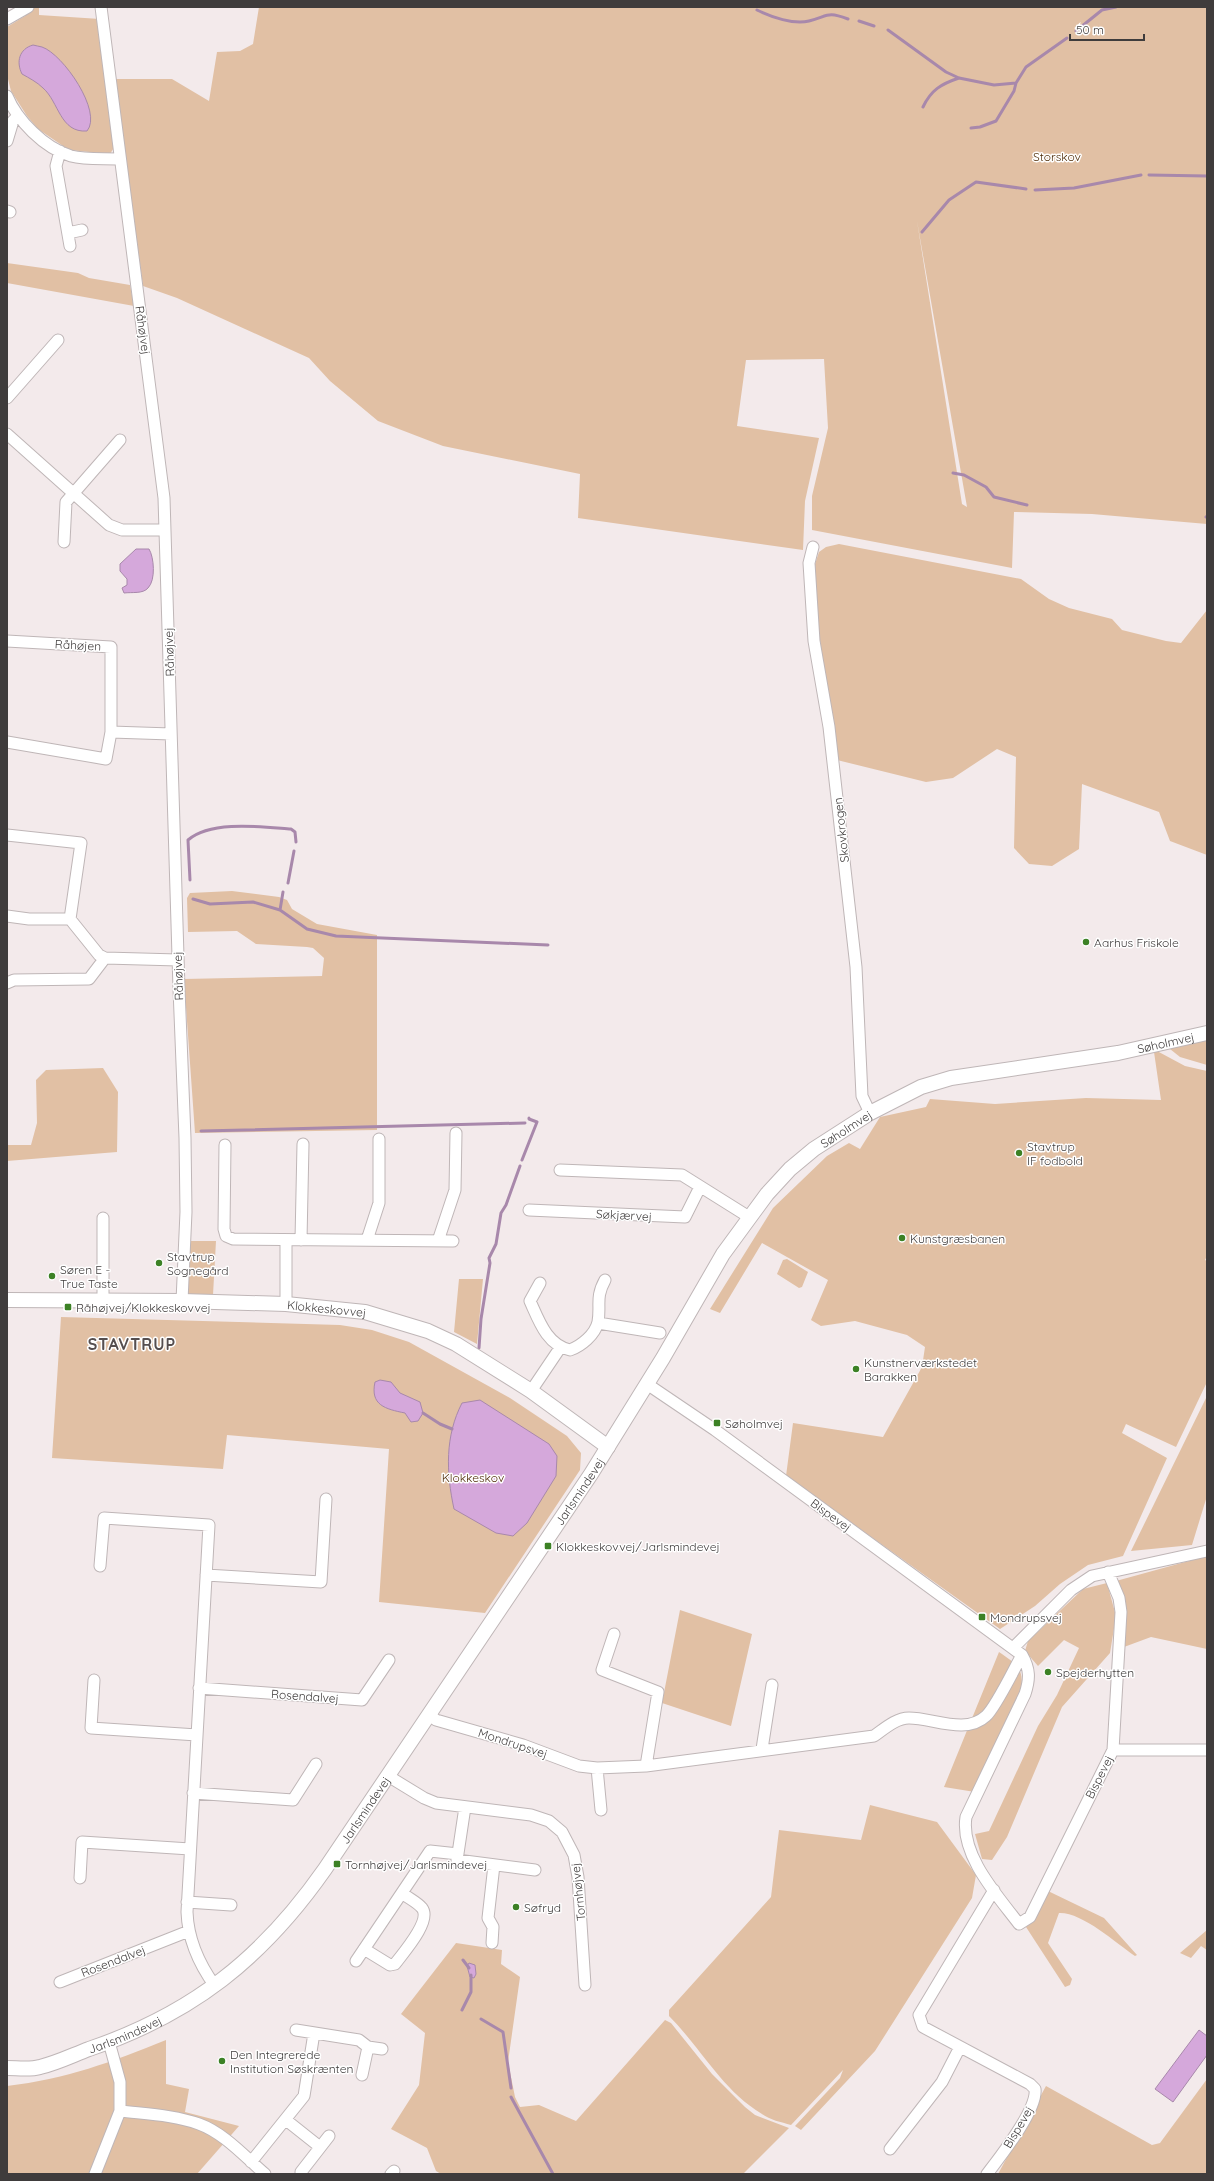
<svg xmlns="http://www.w3.org/2000/svg" width="1214" height="2181" font-family="Quicksand,sans-serif">
  <rect width="100%" height="100%" fill="#f3eaeb"/>
  <path fill="#e1c0a4" fill-rule="evenodd" d="M35,7H39V15L100,19L115,146L110,154L69,150L38,129L27,116L11,91L8,79L7,27L25,16Z
    M259,7H1207V524L1092,514L1014,512L1012,568L812,530V496L828,428L824,359L746,360L737,426L819,438L805,501L803,550L578,518L580,474L443,446L378,421L330,381L309,358L177,298L143,286L115,79H172L209,101L217,52L240,51L253,44ZM917,221L967,507L962,504Z
    M7,263L78,273L89,278L130,285L134,306L7,283Z
    M839,544L1021,579L1049,599L1069,608L1112,619L1122,630L1166,641L1181,643L1207,610V855L1170,841L1159,812L1082,784L1079,849L1052,866L1029,864L1014,848L1016,757L997,749L953,778L926,782L837,760L818,627L815,564L819,552L826,547Z
    M232,891L279,897L287,900L292,909L317,924L377,935V1130L195,1133L184,979L322,976L324,958L313,948L307,947L256,944L237,931L188,932L187,898L190,893Z
    M1207,1038V1065L1180,1057L1170,1049L1173,1046Z
    M1157,1051L1185,1066L1207,1071V1256L1205,1260L1207,1261V1382L1176,1447L1126,1424L1122,1433L1167,1458L1123,1556L1088,1565L1060,1584L1035,1606L1000,1629L786,1476L793,1423L883,1437L922,1367L925,1347L907,1335L855,1321L821,1326L811,1320L828,1280L762,1243L720,1313L710,1309L773,1208L827,1156L849,1143L860,1149L880,1117L926,1107L930,1099L995,1104L1086,1098L1161,1100L1154,1052Z
    M103,1068L118,1092L117,1152L7,1161V1145H31L37,1123L36,1080L46,1070Z
    M189,1241H216L213,1295H188Z
    M787,1259L808,1272L802,1287L799,1288L777,1274L783,1260Z
    M459,1279H483L477,1344L454,1332Z
    M61,1317L340,1325L372,1330L409,1342L510,1398L567,1436L581,1453L580,1470L485,1613L379,1602L389,1449L227,1435L223,1469L52,1458Z
    M1207,1396V1496L1192,1545L1131,1551Z
    M1207,1556V1649L1151,1637L1124,1647L1116,1581Z
    M1107,1583L1116,1616L1110,1653L1062,1707L1007,1837L992,1860L982,1859L975,1834L989,1831L1038,1726L1057,1695L1079,1648L1064,1640L1038,1666L1025,1651L1028,1641L1083,1589Z
    M680,1610L752,1634L731,1726L662,1703Z
    M999,1652C1019,1666 1024,1668 1021,1694L975,1792L944,1787Z
    M870,1805L937,1822L976,1875L972,1898L875,2051L801,2130L795,2126L840,2078L843,2070L791,2125C781,2122 770,2120 762,2114C722,2090 701,2048 669,2016V2010L771,1897L779,1830L861,1840Z
    M1048,1891L1104,1918L1137,1955L1135,1956C1116,1943 1082,1912 1059,1913L1048,1943L1072,1979L1070,1985L1065,1987L1026,1927L1033,1921Z
    M1207,1930V1950L1201,1946L1191,1958L1180,1953Z
    M456,1943L502,1950L501,1964L520,1977L508,2062L515,2097L520,2107L539,2105L576,2121L665,2020L671,2023L712,2074L745,2107L755,2115L789,2128L743,2174H441L436,2171L427,2148L391,2129L419,2085L425,2033L401,2014Z
    M166,2040V2084L189,2089L185,2112L239,2126L197,2174H7V2086C66,2079 112,2062 166,2040Z
    M1207,2079V2174H998L1046,2086L1152,2145L1160,2143Z"/>
  <path fill="#d5a8db" stroke="#a888ab" d="M33,45C36,46 39,46 42,47C63,54 103,112 87,131C60,133 59,102 43,88C37,82 29,78 22,74C16,62 19,49 33,45Z
    M136,549H149C154,557 156,580 148,588C143,594 132,592 124,593L122,588L127,585V579L120,571V564Z
    M380,1380L391,1382L400,1393L420,1402L423,1413L418,1421L411,1422L405,1413C385,1409 370,1405 375,1382Z
    M480,1400L549,1444L557,1456L556,1476L527,1523L513,1536L496,1533L454,1509C446,1472 445,1436 462,1403Z
    M469,1963L475,1965L476,1974L474,1978L470,1977L467,1966Z
    M1199,2030L1207,2036V2055L1173,2102L1155,2089Z"/>
  <g fill="none" stroke-linecap="round" stroke-linejoin="round">
    <path stroke="#a888ab" stroke-width="3" d="M757,10C771,17 794,25 809,21C829,16 826,11 848,19
      M859,21L874,26
      M888,30L946,72L959,78L994,85L1016,83L1026,67L1067,38
      M1076,31L1102,10L1116,7
      M923,107C931,90 941,84 959,78
      M971,128L980,127L996,121L1014,91L1016,83
      M1149,175L1207,176
      M1035,190L1074,188L1141,175
      M922,232L949,200L976,182L1026,189
      M953,473L964,475L986,487L994,497L1027,505
      M1206,517L1207,516
      M190,880L188,840C211,820 263,827 291,829L295,832L296,842
      M288,883L294,851
      M193,899L210,904L253,902L280,910L307,929L336,936L548,945
      M280,910L283,892
      M201,1131L525,1123
      M522,1160L537,1122L529,1119V1118
      M479,1348L481,1319L490,1263L489,1258L496,1244L501,1213L506,1205L520,1166
      M423,1413L440,1424L452,1429
      M463,1960L469,1968
      M462,2010L471,1992V1975
      M481,2019L503,2032L511,2088
      M511,2097L553,2174"/>
    <g stroke="#bfb6b7" stroke-width="13">
      <path id="minor" d="M101,7L164,498L179,989L185,1138L186,1212L182,1301
        M7,19L28,7
        M7,96C17,120 44,148 71,156C86,160 104,158 120,159
        M7,141L13,121L18,116
        M60,151L56,166L70,246
        M7,211L10,212
        M68,233L82,230
        M7,398L58,340
        M7,434L109,525L122,530H164
        M64,542L66,502L120,440
        M813,547L809,563L814,641L829,727L856,967L862,1096L870,1113
        M7,641L111,647V732L106,759L7,742
        M111,732L171,734
        M7,835L81,843L70,919L99,955L105,958L178,960
        M7,916L29,919H70
        M7,983L14,980L89,979L105,958
        M225,1145L224,1229L226,1236L233,1239L453,1241
        M560,1170L682,1175L749,1217
        M529,1210L685,1217L700,1187
        M103,1218V1301
        M301,1240L303,1144
        M367,1240L379,1203V1139
        M438,1241L455,1190L456,1133
        M540,1283L530,1301C539,1321 547,1345 570,1350C581,1346 595,1335 598,1322C601,1305 595,1298 605,1280
        M286,1304V1240
        M598,1323L660,1333
        M647,1384L715,1430L1022,1655C1030,1669 1030,1679 1025,1694L966,1817C960,1855 997,1895 1019,1924L1030,1917L1113,1750L1121,1612L1119,1598L1108,1572
        M531,1391L560,1348
        M100,1566L104,1518L209,1525L187,1912C188,1939 199,1964 215,1986
        M206,1575L321,1582L326,1499
        M614,1634L602,1670L658,1692L646,1766
        M1013,1648L1071,1590L1092,1576L1207,1551
        M94,1680L91,1728L197,1735
        M199,1688L362,1700L389,1660
        M429,1715L436,1720L523,1745L579,1766L597,1768L646,1766L874,1736C884,1729 896,1718 909,1718C933,1718 966,1735 986,1716C996,1707 1014,1669 1022,1655
        M762,1749L772,1685
        M1113,1750H1207
        M597,1768L601,1810
        M388,1776L424,1798L436,1803L531,1815L549,1821L562,1832L574,1855L578,1877L585,1985
        M193,1793L293,1800L316,1764
        M465,1807L457,1860L535,1870
        M80,1878L82,1842L190,1849
        M187,1902L231,1905
        M492,1943L493,1927L488,1918L494,1865
        M364,1949L390,1965L395,1964C403,1953 432,1921 422,1908C417,1902 408,1898 402,1893
        M356,1961L430,1851L458,1854
        M60,1982L189,1931
        M296,2030L359,2040L368,2047L362,2075
        M368,2047L382,2049
        M120,2111C145,2114 175,2115 199,2124C224,2133 245,2157 265,2174
        M286,2120L320,2147
        M890,2149L942,2082L960,2047
        M251,2162L304,2096L314,2033
        M301,2172L329,2136
        M95,2174L120,2111V2082L109,2042
        M391,2174L394,2171
        M987,2174C1000,2157 1038,2109 1035,2089L1030,2084L923,2027L919,2015L994,1890"/>
    </g>
    <g stroke="#bfb6b7" stroke-width="16">
      <g id="tertiary">
        <path id="s1" d="M7,1300L182,1301L286,1304L365,1312L428,1331L456,1344L531,1391L608,1447"/>
        <path id="s2" d="M7,2068C17,2068 30,2070 40,2067C57,2063 73,2055 89,2049C192,2014 262,1959 325,1869L591,1474L663,1358L723,1254L767,1194L790,1169L814,1149L870,1113L921,1087L951,1078L1118,1053L1207,1033"/>
      </g>
    </g>
    <use href="#minor" stroke="#fff" stroke-width="11"/>
    <use href="#tertiary" stroke="#fff" stroke-width="14"/>
  </g>
  <g fill="#3c8125" stroke="#fff" stroke-width="1.5">
    <circle cx="1086" cy="942" r="4"/>
    <circle cx="1019" cy="1153" r="4"/>
    <circle cx="902" cy="1238" r="4"/>
    <circle cx="159" cy="1263" r="4"/>
    <circle cx="52" cy="1276" r="4"/>
    <rect x="64" y="1303" width="8" height="8" rx="2"/>
    <circle cx="856" cy="1369" r="4"/>
    <rect x="713" y="1419" width="8" height="8" rx="2"/>
    <rect x="544" y="1542" width="8" height="8" rx="2"/>
    <rect x="978" y="1613" width="8" height="8" rx="2"/>
    <circle cx="1048" cy="1672" r="4"/>
    <rect x="333" y="1860" width="8" height="8" rx="2"/>
    <circle cx="516" cy="1907" r="4"/>
    <circle cx="222" cy="2061" r="4"/>
  </g>
  <g text-anchor="middle" dominant-baseline="central" stroke-width="3" stroke-linejoin="round" paint-order="stroke">
    <g font-size="12" fill="#4e2c07" stroke="#fff">
      <text x="1057" y="156">Storskov</text>
      <text x="473" y="1477">Klokkeskov</text>
    </g>
    <g font-size="12" fill="#3f3c3c" stroke="#fff">
      <text transform="translate(143 330) rotate(82)">Råhøjvej</text>
      <text transform="translate(78 645) rotate(3)">Råhøjen</text>
      <text transform="translate(169 652) rotate(-92)">Råhøjvej</text>
      <text transform="translate(841 830) rotate(-96)">Skovkrogen</text>
      <text transform="translate(178 976) rotate(-92)">Råhøjvej</text>
      <text stroke="none"><textPath href="#s2" startOffset="1633">Søholmvej</textPath></text>
      <text stroke="none"><textPath href="#s2" startOffset="1298">Søholmvej</textPath></text>
      <text transform="translate(624 1215) rotate(3)">Søkjærvej</text>
      <text stroke="none"><textPath href="#s1" startOffset="320">Klokkeskovvej</textPath></text>
      <text stroke="none"><textPath href="#s2" startOffset="843">Jarlsmindevej</textPath></text>
      <text transform="translate(831 1515) rotate(36)">Bispevej</text>
      <text transform="translate(305 1696) rotate(4)">Rosendalvej</text>
      <text transform="translate(513 1743) rotate(18)">Mondrupsvej</text>
      <text transform="translate(1099 1777) rotate(-63)">Bispevej</text>
      <text stroke="none"><textPath href="#s2" startOffset="459">Jarlsmindevej</textPath></text>
      <text transform="translate(578 1892) rotate(-96)">Tornhøjvej</text>
      <text transform="translate(113 1961) rotate(-21)">Rosendalvej</text>
      <text stroke="none"><textPath href="#s2" startOffset="124">Jarlsmindevej</textPath></text>
      <text transform="translate(1018 2127) rotate(-59)">Bispevej</text>
    </g>
    <g font-size="12" fill="#3f3c3c" stroke="#fff" text-anchor="start">
      <text x="1094" y="942">Aarhus Friskole</text>
      <text x="1027" y="1146">Stavtrup<tspan x="1027" dy="14">IF fodbold</tspan></text>
      <text x="910" y="1238">Kunstgræsbanen</text>
      <text x="167" y="1256">Stavtrup<tspan x="167" dy="14">Sognegård</tspan></text>
      <text x="60" y="1269">Søren E -<tspan x="60" dy="14">True Taste</tspan></text>
      <text x="76" y="1307">Råhøjvej/Klokkeskovvej</text>
      <text x="864" y="1362">Kunstnerværkstedet<tspan x="864" dy="14">Barakken</tspan></text>
      <text x="725" y="1423">Søholmvej</text>
      <text x="556" y="1546">Klokkeskovvej/Jarlsmindevej</text>
      <text x="990" y="1617">Mondrupsvej</text>
      <text x="1056" y="1672">Spejderhytten</text>
      <text x="345" y="1864">Tornhøjvej/Jarlsmindevej</text>
      <text x="524" y="1907">Søfryd</text>
      <text x="230" y="2054">Den Integrerede<tspan x="230" dy="14">Institution Søskrænten</tspan></text>
    </g>
    <g font-size="16" font-weight="bold" letter-spacing="1" fill="#554e4f" stroke="#fff">
      <text x="132" y="1344">STAVTRUP</text>
    </g>
  </g>
  <rect width="1214" height="2181" fill="none" stroke="#3f3c3c" stroke-width="16"/>
  <path d="M1070 34v6h74v-6" fill="none" stroke="#3f3c3c" stroke-width="2"/>
  <text x="1076" y="34" font-size="12" fill="#3f3c3c" stroke="#ffffff" stroke-width="3" paint-order="stroke">50 m</text>
</svg>
